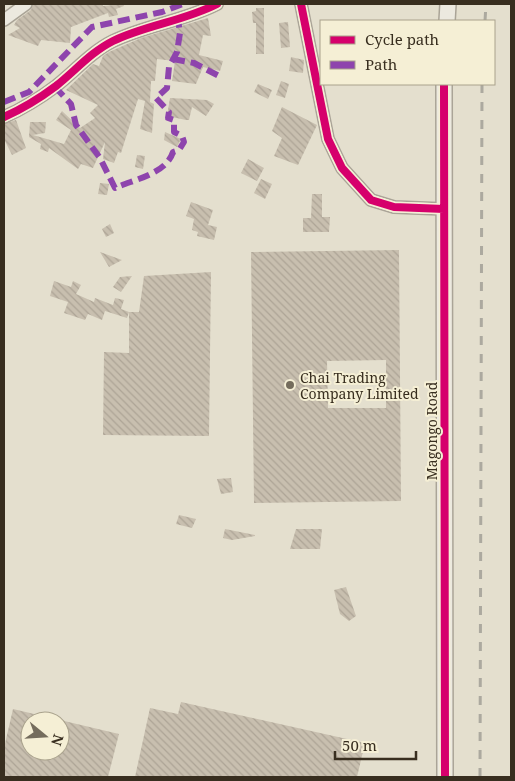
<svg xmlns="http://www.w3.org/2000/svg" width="515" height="781" font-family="'Noto Serif',serif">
  <defs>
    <pattern id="building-back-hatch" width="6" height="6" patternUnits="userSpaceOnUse" patternTransform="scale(1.25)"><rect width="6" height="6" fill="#c8bfaf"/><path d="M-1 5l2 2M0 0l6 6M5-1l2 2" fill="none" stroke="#ada496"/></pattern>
  </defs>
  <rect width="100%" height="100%" fill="#e4dfce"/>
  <path fill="url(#building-back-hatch)" fill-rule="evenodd" d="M33,4H102L103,6L123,4L124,6L116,9L118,15L109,17L108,13L71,27L70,43L41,40L38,46L8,35L20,28L14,25L17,20L31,10Z
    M256,8H264V54H256V23H253L252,12L256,11Z
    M208,18L211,36L203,35L199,55L223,61L220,71L203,67L196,84L172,81L175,61L157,59L155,81H151L150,102L154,104L152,133L140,129L145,101L138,99L121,153L118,152L114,163L103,159L105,142L93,168L81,164L78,169L49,148L48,152L40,149L41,144L29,137L30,122H46L45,133L33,135L64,144L71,130L56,120L62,111L80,128L95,118L90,113L98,105L66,90L93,64L99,66L103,56L109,52L141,38Z
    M288,22L290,47L281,48L279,23Z
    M291,57L304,60L303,73L289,71Z
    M281,81L289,84L285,98L276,95Z
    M258,84L272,90L268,99L254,92Z
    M170,98L207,100L214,104L206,116L192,107L189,120H186L167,116Z
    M282,107L317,125L298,165L274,156L282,138L272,131Z
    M16,120L26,148L12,155L4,139V124Z
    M165,132L181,139L177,147L164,140Z
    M137,155L145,156L143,169L135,167Z
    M248,159L264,168L257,181L241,173Z
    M261,179L272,184L265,199L254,193Z
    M100,183L109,184L107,195L98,194Z
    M312,194H322V217H330L329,232H303V218H311Z
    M191,202L213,210L208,225L217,227L214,240L197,236L198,232L192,230L194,219L186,216Z
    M110,224L114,233L106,237L102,229Z
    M399,250L401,501L254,503L251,252ZM386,360V408H328L327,361Z
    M100,252L122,260L109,267Z
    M211,272L209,436L103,435L104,352L129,353V312H139L144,276Z
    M132,276L121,292L113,287L120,277Z
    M54,281L71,287L73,281L81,285L76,294L94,302L95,298L113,305L115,298L124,300L121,309L129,312L127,318L105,311L102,320L88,314L85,320L64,313L68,302L50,296Z
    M231,478L233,492L221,494L217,479Z
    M179,515L196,519L192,528L176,524Z
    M225,529L255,535V536L232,540L223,538Z
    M296,529H322L320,549H290Z
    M346,587L356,616L349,621L340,614L334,590Z
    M181,702L365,743L357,777H135L150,708L178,714Z
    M13,709L51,718V721H30V751H60V720L119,734L108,777H4V748Z"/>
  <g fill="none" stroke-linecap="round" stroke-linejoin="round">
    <g stroke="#aaa497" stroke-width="14">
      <path id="minor" d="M301,4L328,139L342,168L371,200L394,207L444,209
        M4,20L26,4
        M4,117C22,109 40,98 56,86C75,71 91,52 113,41C146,25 184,21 217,4"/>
    </g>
    <g stroke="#aaa497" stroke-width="18">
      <path id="tertiary" d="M447,21L448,4
        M444,84L445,777"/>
    </g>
    <use href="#minor" stroke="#ece9df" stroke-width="11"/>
    <use href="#tertiary" stroke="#ece9df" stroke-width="15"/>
    <path stroke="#aca99f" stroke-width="3" stroke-dasharray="9 9" stroke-linecap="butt" d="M485,21L486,4
      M480,777L482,84"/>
    <path stroke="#8e44ad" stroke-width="6" stroke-dasharray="12 6" stroke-linecap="butt" d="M173,59L194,63L219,76
      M55,87L71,104L76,125L100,158L115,188C135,179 166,174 173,152L179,150L184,142L182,136L174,132V120L168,118L169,112L156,98L167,88L169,67L177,52L180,33L178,19
      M4,102L29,92L92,27L162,12L183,4"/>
    <g stroke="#f5efd5" stroke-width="11">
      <path id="cycleway" d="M301,4L328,139L342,168L371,200L394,207L444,209
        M444,84L445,777
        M4,117C22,109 40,98 56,86C75,71 91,52 113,41C146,25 184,21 217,4"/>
    </g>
    <use href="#cycleway" stroke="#d6006c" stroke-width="8"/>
  </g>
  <circle fill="#746c5c" stroke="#f5efd5" stroke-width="2" cx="290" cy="385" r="5"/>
  <g text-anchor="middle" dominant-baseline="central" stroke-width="4" stroke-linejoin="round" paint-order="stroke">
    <g font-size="14" fill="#382e1f" stroke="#f5efd5" text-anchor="start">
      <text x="300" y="377">Chai Trading<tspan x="300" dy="16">Company Limited</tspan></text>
    </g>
    <g font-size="14" fill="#382e1f" stroke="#f5efd5">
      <text transform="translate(431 431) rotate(-90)">Magongo Road</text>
    </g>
  </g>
  <rect width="515" height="781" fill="none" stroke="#382e1f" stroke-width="10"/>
  <rect x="320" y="20" width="175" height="65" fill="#f5efd5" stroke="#a9a28c"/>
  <rect x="330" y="36" width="25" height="8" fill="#d6006c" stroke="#a9a28c"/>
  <text x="365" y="45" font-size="15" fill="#382e1f">Cycle path</text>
  <rect x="330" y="61" width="25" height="8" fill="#8e44ad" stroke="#a9a28c"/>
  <text x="365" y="70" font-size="15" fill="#382e1f">Path</text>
  <g transform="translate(45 736) rotate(108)"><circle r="24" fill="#f5efd5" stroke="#a9a28c"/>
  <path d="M0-4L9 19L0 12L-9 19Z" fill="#746c5c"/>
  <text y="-8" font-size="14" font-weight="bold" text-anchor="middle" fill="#382e1f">N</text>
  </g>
  <path d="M335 751v8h81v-8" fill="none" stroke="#382e1f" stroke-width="2.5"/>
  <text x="342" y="751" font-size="15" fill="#382e1f" stroke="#f5efd5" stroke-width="4" paint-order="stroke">50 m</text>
</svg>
